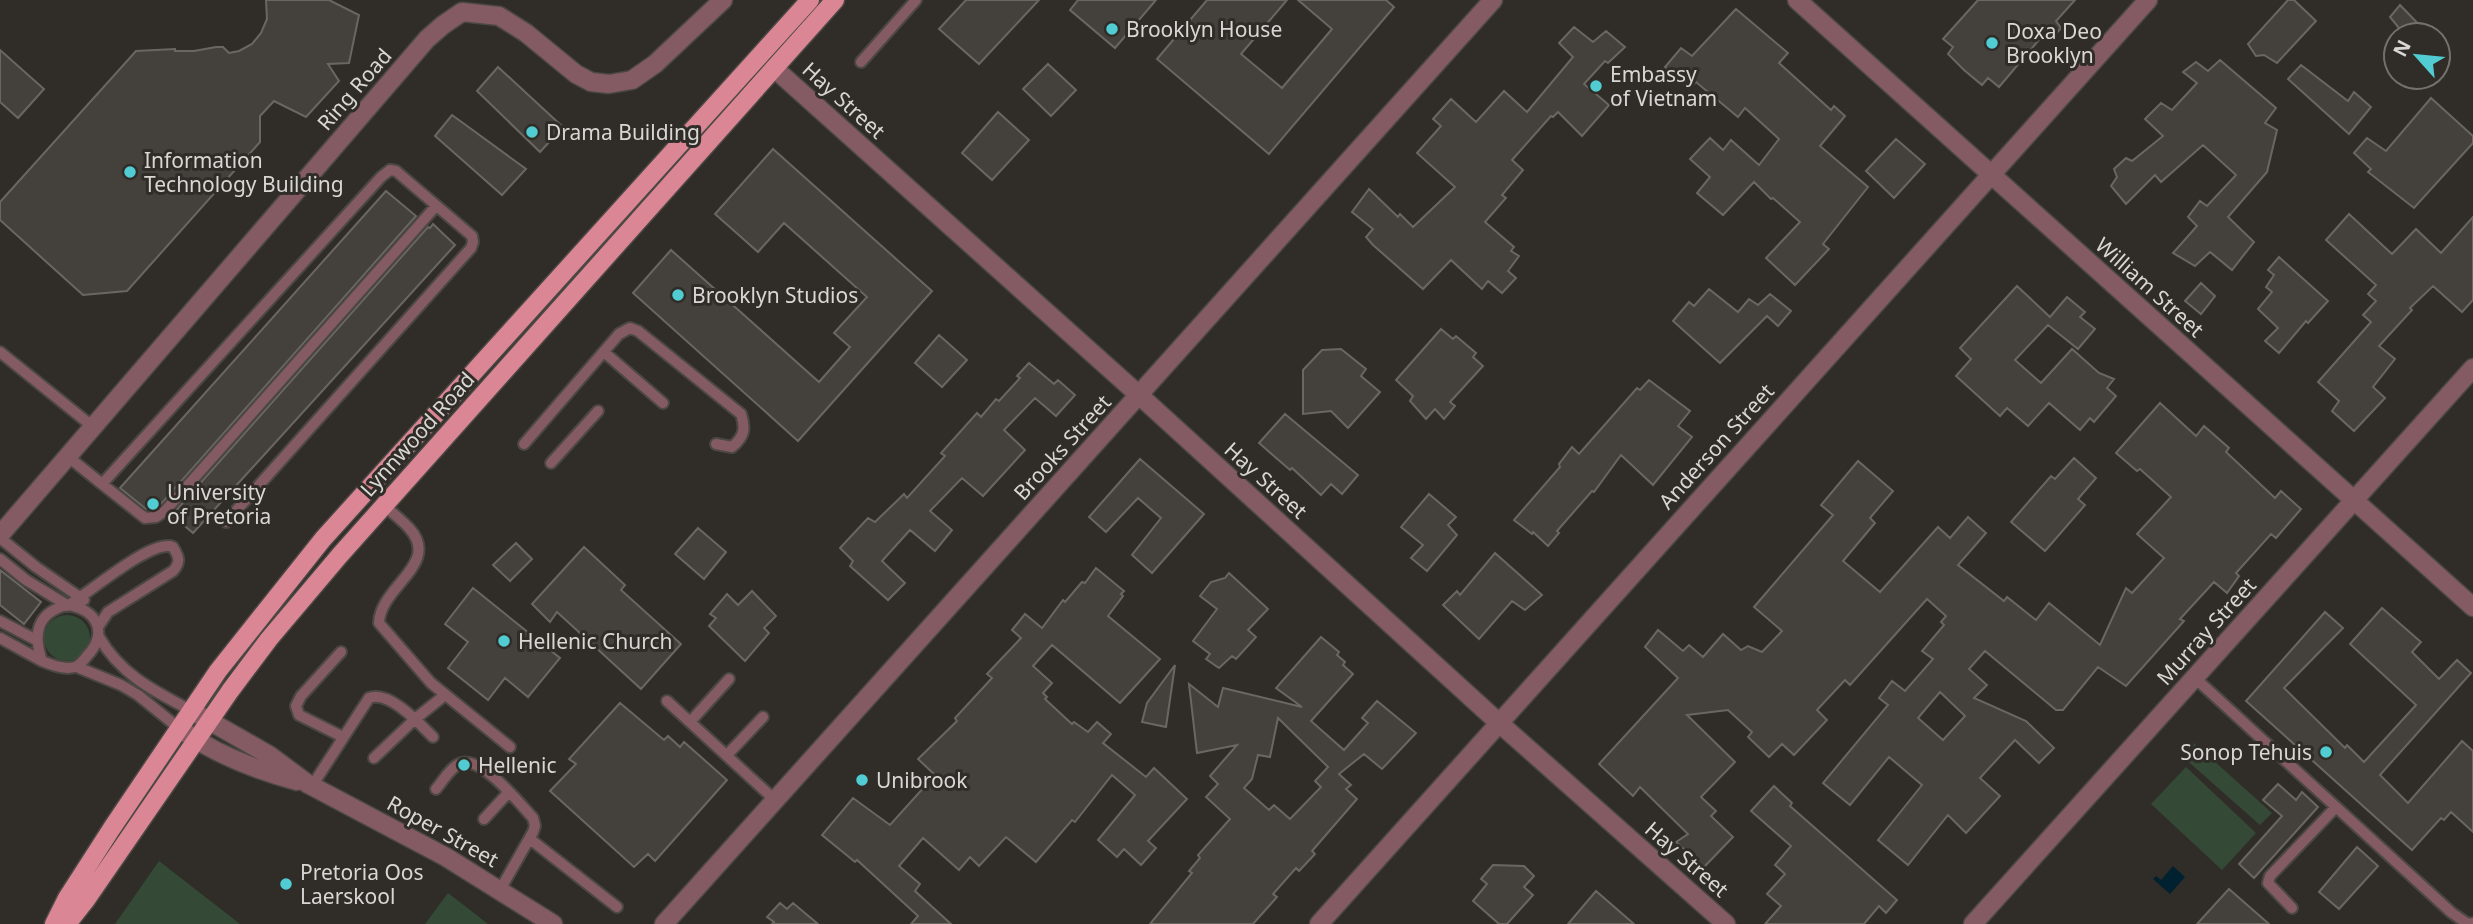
<svg xmlns="http://www.w3.org/2000/svg" width="2473" height="924" font-family="'Noto Sans',sans-serif">
  <rect width="100%" height="100%" fill="#302d28"/>
  <path fill="#354937" d="M44 638a23 23 0 1 1 46 0a23 23 0 1 1-46 0Z
    M2194,743L2272,813L2260,825L2182,756Z
    M2186,767L2256,833L2222,870L2151,804Z
    M159,861L240,924H115Z
    M448,893L488,924H425Z"/>
  <path fill="#002130" d="M2173,866L2185,877L2170,894L2153,879L2156,876L2161,880Z"/>
  <path fill="#44413c" stroke="#6a6761" stroke-width="2" fill-rule="evenodd" d="M266,0H329L359,15L349,63L328,64L339,81L306,117L274,101L260,116V142L127,291L83,295L0,220V202L136,51L175,49V51H194L216,47H223L229,53L239,51L252,44L261,33L267,19Z
    M966,0H1039L979,64L939,29Z
    M1078,0H1156L1115,48L1070,10Z
    M1207,0H1287L1241,54L1282,88L1332,29L1298,0H1386L1394,7L1269,154L1157,59Z
    M1978,0H2075L2056,21L2061,28L2052,39L2044,34L1999,87L1988,78L1982,85L1964,70L1948,54L1953,47L1943,39Z
    M2288,0H2294L2316,21L2277,63L2264,55L2256,56L2248,44Z
    M2400,5L2429,35H2394L2399,28L2390,17Z
    M1736,9L1788,53L1779,63L1831,110L1834,106L1845,116L1820,146L1868,187L1823,244L1829,249L1795,285L1766,258L1800,222L1773,198L1771,199L1754,182L1723,215L1697,193L1710,177L1690,159L1710,138L1723,150L1731,140L1759,165L1779,139L1745,108L1738,117L1696,82L1689,89L1665,67L1681,48L1692,56Z
    M1574,27L1593,42L1606,31L1625,47L1608,63L1605,61L1584,84L1609,105L1582,136L1558,112L1553,117L1551,116L1512,160L1523,170L1502,195L1506,198L1485,222L1514,247L1511,251L1519,256L1508,271L1516,278L1502,293L1488,281L1482,289L1451,260L1423,289L1373,245L1366,237L1373,229L1352,212L1369,189L1398,217L1400,214L1413,227L1455,187L1417,153L1441,126L1433,119L1451,99L1476,122L1504,91L1527,112L1573,57L1559,43Z
    M0,50L44,89L18,118L0,102Z
    M2220,60L2276,108L2265,123L2277,130L2267,172L2228,217L2254,242L2232,270L2210,252L2195,266L2173,253L2197,226L2188,217L2200,201L2207,206L2236,175L2203,145L2161,182L2155,175L2126,204L2111,186L2117,177L2114,169L2126,158L2132,161L2163,136L2145,119L2161,103L2172,110L2197,83L2183,72L2196,62L2208,71Z
    M1048,64L1076,90L1051,116L1023,89Z
    M2301,65L2348,101L2354,92L2371,107L2349,134L2288,79Z
    M498,67L563,127L540,152L477,91Z
    M2431,98L2473,136V143L2414,208L2368,172L2371,169L2354,153L2367,138L2386,151Z
    M998,112L1029,140L992,180L962,153Z
    M452,115L526,169L502,195L435,136Z
    M1896,139L1925,164L1894,198L1866,171Z
    M773,149L932,291L798,441L633,293L671,250L819,382L850,347L834,333L867,297L784,223L758,252L715,214Z
    M386,191L416,216L161,504L155,499L146,509L120,488Z
    M2349,214L2392,254L2416,229L2441,253L2473,217V300L2462,312L2433,286L2410,308L2412,310L2379,346L2395,359L2373,387L2385,398L2354,431L2332,411L2339,401L2318,382L2371,322L2363,315L2376,301L2368,294L2376,285L2326,240Z
    M433,224L455,245L193,533L172,515L428,227L430,228Z
    M2279,257L2328,301L2308,323L2306,321L2279,353L2265,341L2278,328L2258,309L2272,292L2266,287L2274,275L2268,270Z
    M2201,283L2215,296L2201,314L2185,301Z
    M2017,286L2050,317L2067,297L2085,312L2080,317L2095,329L2078,349L2048,325L2015,360L2041,383L2072,349L2099,373L2114,379L2107,388L2116,396L2094,422L2090,418L2080,430L2049,403L2028,426L2007,408L2000,416L1956,376L1971,359L1960,348Z
    M1709,289L1738,312L1749,299L1758,305L1770,294L1791,311L1778,326L1767,316L1720,363L1673,321L1689,302L1694,306Z
    M1441,329L1453,339L1456,336L1476,353L1473,357L1483,366L1450,402L1455,406L1444,419L1435,409L1426,419L1410,401L1413,396L1396,380Z
    M939,335L967,360L942,387L915,363Z
    M1341,349L1366,369L1361,376L1380,392L1348,428L1331,411L1303,414V370L1322,350Z
    M1029,363L1054,384L1058,380L1075,395L1056,416L1035,398L1004,430L1025,450L983,496L962,478L930,511L952,530L935,551L910,530L882,561L905,583L888,600L850,566L853,561L840,548L868,518L875,522L904,494L907,498L945,456L941,453L977,413L981,417L996,399L999,401L1020,378L1017,376Z
    M1649,380L1690,411L1678,426L1692,437L1653,485L1621,455L1594,492L1592,491L1557,531L1559,533L1548,546L1533,532L1532,534L1514,520L1560,467L1559,464L1572,447L1579,454L1637,388L1640,390Z
    M2160,403L2196,436L2204,426L2229,448L2226,452L2275,498L2281,491L2301,509L2276,538L2271,534L2236,573L2239,576L2227,593L2214,582L2180,619L2184,621L2126,686L2098,667L2063,710H2056L1985,651L1969,669L1987,685L1974,698L2026,721L2054,748L2039,763L2015,740L1980,778L2000,796L1966,833L1948,815L1908,865L1878,840L1922,785L1889,757L1850,805L1823,783L1888,705L1879,698L1892,681L1905,691L1933,659L1922,651L1944,625L1941,622L1946,616L1927,599L1850,685L1845,680L1817,710L1827,720L1794,755L1782,744L1769,757L1748,737L1752,732L1728,710L1687,715L1735,762L1701,797L1716,811L1711,816L1733,837L1704,867L1676,842L1688,834L1640,787L1633,796L1599,764L1678,678L1645,647L1658,630L1683,651L1689,645L1703,657L1723,634L1741,650L1748,646L1762,652L1782,631L1754,607L1833,515L1821,505L1858,461L1893,491L1870,518L1875,523L1843,561L1880,592L1938,527L1950,538L1968,517L1986,533L1958,565L2004,601L2007,597L2036,620L2049,603L2100,645L2126,588L2132,593L2164,558L2137,534L2171,497L2140,469L2137,471L2116,453ZM1940,692L1965,716L1943,740L1918,718Z
    M1285,414L1358,475L1342,494L1331,484L1321,495L1292,468L1290,470L1259,443Z
    M2074,458L2096,478L2078,499L2085,505L2045,551L2011,522L2051,476L2055,479Z
    M1140,459L1204,514L1152,573L1132,555L1161,518L1138,498L1106,532L1089,517Z
    M1429,494L1456,517L1448,525L1457,535L1427,571L1411,558L1423,545L1401,527Z
    M698,528L726,552L704,579L675,554Z
    M516,543L532,559L510,581L493,565Z
    M584,547L625,585L621,590L681,644L641,689L557,612L550,622L532,604Z
    M1495,553L1542,595L1525,610L1512,601L1479,639L1443,605L1457,591L1460,595Z
    M1096,568L1124,591L1121,594L1123,596L1108,616L1160,659L1120,703L1052,645L1033,666L1052,683L1043,693L1047,697L1045,699L1072,724L1074,722L1088,732L1097,722L1111,734L1103,743L1146,777L1154,768L1187,799L1148,841L1156,848L1141,865L1124,849L1117,857L1098,840L1135,795L1112,775L1075,822L1072,820L1036,862L1006,837L979,866L970,857L959,870L923,838L899,866L920,884L915,891L951,924H911L918,916L857,860L855,862L822,835L853,798L890,825L935,775L918,759L957,721L955,718L992,678L987,674L1021,638L1012,630L1025,614L1042,628L1063,600L1065,602L1082,582L1085,583Z
    M0,570L41,602L24,624L0,605Z
    M1229,573L1268,609L1248,630L1256,637L1236,659L1232,656L1219,668L1206,659L1210,654L1193,641L1217,609L1200,596L1211,582L1225,578Z
    M473,588L560,658L528,697L505,678L488,700L448,668L468,642L445,624Z
    M752,591L776,616L764,628L769,633L745,661L709,626L716,618L710,614L727,594L738,605Z
    M2382,608L2421,642L2412,652L2439,679L2457,660L2471,673L2380,775L2408,803L2462,741L2473,751V832L2451,812L2444,820L2441,818L2412,850L2246,701L2325,612L2343,628L2284,688L2345,748L2347,745L2364,762L2416,705L2350,644Z
    M1321,637L1339,652L1337,655L1345,662L1343,665L1353,674L1311,721L1344,750L1368,723L1362,718L1377,701L1416,733L1382,769L1364,754L1339,774L1351,785L1346,789L1357,799L1312,851L1315,854L1299,871L1296,868L1273,894L1277,897L1253,924H1150L1192,873L1189,871L1200,858L1198,855L1230,819L1206,797L1218,784L1210,776L1237,745L1197,753L1189,684L1218,707L1223,688L1302,707L1276,688ZM1278,718L1328,767L1315,781L1321,787L1290,819L1274,805L1269,810L1244,788L1252,779L1258,755L1270,757Z
    M1175,665L1166,727L1142,722L1147,703Z
    M620,703L664,740L668,736L680,747L684,742L727,780L655,861L648,854L634,867L550,791L576,764L569,759Z
    M2278,784L2296,800L2302,792L2318,807L2254,878L2239,864L2282,816L2263,800Z
    M1774,786L1792,803L1790,806L1897,900L1886,913L1879,906L1864,924H1765L1781,906L1767,894L1785,874L1775,865L1791,846L1751,811Z
    M2357,847L2378,866L2339,909L2319,892Z
    M1493,865L1524,866L1534,876L1524,887L1533,895L1507,924H1499L1473,901L1487,884L1481,879Z
    M2229,889L2269,924H2197Z
    M1596,891L1634,924H1568Z
    M780,903L787,909L793,903L818,924H772L774,922L767,917Z"/>
  <g fill="none" stroke-linecap="round" stroke-linejoin="round">
    <g stroke="#4b4844" stroke-width="14">
      <path id="lane" d="M861,62L916,0
        M0,352L92,426
        M604,352L663,403
        M524,444L619,334L630,328L638,331L741,414C746,429 744,437 732,447L716,444
        M66,455L102,484L381,177L390,170L396,171L472,236L473,242L471,248L226,522
        M551,463L598,411
        M102,484L145,518L156,517L165,511L436,206
        M384,505C392,513 402,520 409,528C442,564 380,586 379,623L431,683L510,747
        M0,538L36,567L84,600
        M0,559L26,580L67,605
        M67,605C97,609 109,633 87,656C84,660 80,665 75,667C64,670 52,665 42,661C33,635 36,613 67,605Z
        M67,606C88,594 152,538 173,547C179,557 181,562 173,571L108,612L98,627
        M0,621L36,640
        M99,637C121,675 154,691 192,711
        M0,638L42,661
        M341,652L301,696L296,706L299,715L343,737
        M77,667L121,685L138,695L180,729
        M2195,678L2452,913L2468,924L2473,923
        M667,701L775,800
        M690,722L729,679
        M727,755L763,717
        M374,758L415,719L445,695
        M312,786L369,698C389,690 419,723 433,737
        M436,789C443,781 450,768 459,764C480,753 520,804 533,818L535,826L533,832L500,890
        M484,819L509,792
        M530,839L617,907
        M2292,908L2268,883L2270,876L2336,807"/>
    </g>
    <g stroke="#4b4844" stroke-width="21">
      <path id="street" d="M1797,0L2473,607
        M774,68L1139,395L1498,722L1726,924
        M0,535L427,39L443,25L462,12L499,16L526,33L576,74L591,82L609,84L632,80L655,64L723,0
        M192,711L269,755L308,784L446,857L553,924
        M180,729C215,754 256,770 297,781
        M664,924L1493,0
        M1319,924L2148,0
        M1973,924L2473,368"/>
    </g>
    <g stroke="#4b4844" stroke-width="21">
      <path id="primary" d="M54,924L67,898L112,828L218,671L323,539L810,0
        M67,924L86,900L230,691L269,639L340,555L835,0"/>
    </g>
    <use href="#lane" stroke="#845b62" stroke-width="10"/>
    <use href="#street" stroke="#845b62" stroke-width="18"/>
    <use href="#primary" stroke="#da8695" stroke-width="18"/>
  </g>
  <g fill="#51ccd2" stroke="#302d28" stroke-width="2.5">
    <circle cx="1112" cy="29" r="7"/>
    <circle cx="1992" cy="43" r="7"/>
    <circle cx="1596" cy="86" r="7"/>
    <circle cx="532" cy="132" r="7"/>
    <circle cx="130" cy="172" r="7"/>
    <circle cx="678" cy="295" r="7"/>
    <circle cx="153" cy="504" r="7"/>
    <circle cx="504" cy="641" r="7"/>
    <circle cx="2326" cy="752" r="7"/>
    <circle cx="464" cy="765" r="7"/>
    <circle cx="862" cy="780" r="7"/>
    <circle cx="286" cy="884" r="7"/>
  </g>
  <g text-anchor="middle" dominant-baseline="central" stroke-width="6" stroke-linejoin="round" paint-order="stroke">
    <g font-size="21" fill="#d9d7d4" stroke="#302d28" text-anchor="start">
      <text x="1126" y="29">Brooklyn House</text>
      <text x="2006" y="31">Doxa Deo<tspan x="2006" dy="24">Brooklyn</tspan></text>
      <text x="1610" y="74">Embassy<tspan x="1610" dy="24">of Vietnam</tspan></text>
      <text x="546" y="132">Drama Building</text>
      <text x="144" y="160">Information<tspan x="144" dy="24">Technology Building</tspan></text>
      <text x="692" y="295">Brooklyn Studios</text>
      <text x="167" y="492">University<tspan x="167" dy="24">of Pretoria</tspan></text>
      <text x="518" y="641">Hellenic Church</text>
      <text x="2312" y="752" text-anchor="end">Sonop Tehuis</text>
      <text x="478" y="765">Hellenic</text>
      <text x="876" y="780">Unibrook</text>
      <text x="300" y="872">Pretoria Oos<tspan x="300" dy="24">Laerskool</tspan></text>
    </g>
    <g font-size="21" fill="#d9d7d4" stroke="#302d28">
      <text transform="translate(354 89) rotate(-49)">Ring Road</text>
      <text transform="translate(844 100) rotate(42)">Hay Street</text>
      <text transform="translate(2150 287) rotate(42)">William Street</text>
      <text transform="translate(417 434) rotate(-48)">Lynnwood Road</text>
      <text transform="translate(1716 446) rotate(-48)">Anderson Street</text>
      <text transform="translate(1062 447) rotate(-48)">Brooks Street</text>
      <text transform="translate(1266 480) rotate(42)">Hay Street</text>
      <text transform="translate(2206 631) rotate(-48)">Murray Street</text>
      <text transform="translate(443 831) rotate(29)">Roper Street</text>
      <text transform="translate(1687 859) rotate(41)">Hay Street</text>
    </g>
  </g>
  <g transform="translate(2417 56) rotate(297)"><circle r="33" fill="#302d28" stroke="#74716d" stroke-width="2"/>
  <path d="M0-5L12 26L0 18L-12 26Z" fill="#51ccd2"/>
  <text y="-10" font-size="19" font-weight="bold" text-anchor="middle" fill="#d9d7d4">N</text>
  </g>
</svg>
